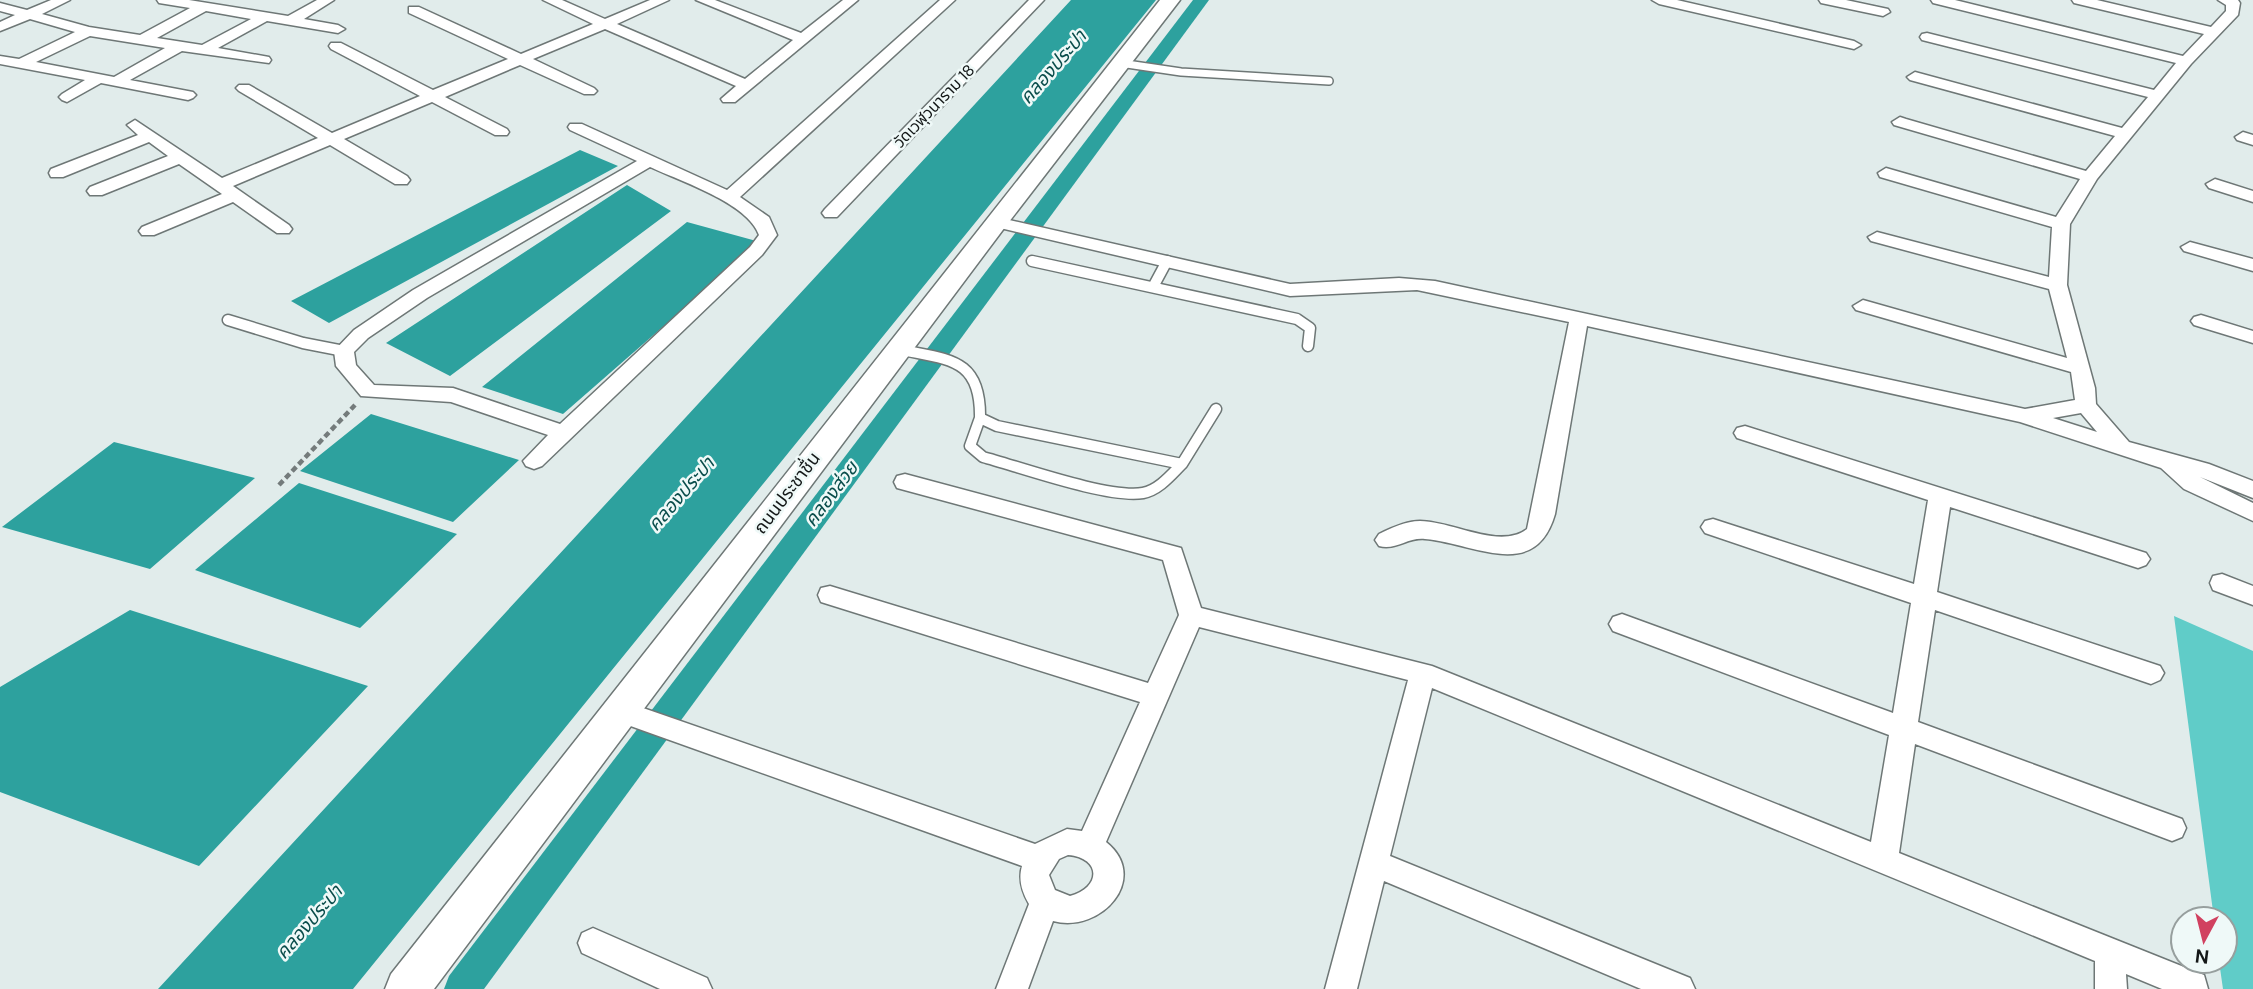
<svg xmlns="http://www.w3.org/2000/svg" width="2253" height="989" font-family="'DM Sans','Noto Sans Thai',sans-serif">
  <rect width="100%" height="100%" fill="#e1eceb"/>
  <path fill="#60ccc8" d="M2174,616L2253,651V989H2223L2219,961H2225V919H2214Z"/>
  <path fill="#2da19e" d="M1071,0H1156L353,989H158Z
    M580,150L618,166L329,323L291,301Z
    M627,185L671,211L450,376L386,343Z
    M687,222L760,242L563,414L482,387Z
    M371,414L519,460L453,522L300,471Z
    M114,442L255,478L150,569L2,527Z
    M299,483L457,534L360,628L195,570Z
    M130,610L368,686L199,866L0,792V687Z"/>
  <g fill="none" stroke-linecap="round" stroke-linejoin="round">
    <path fill="#2da19e" fill-rule="evenodd" d="M1193,0H1209L484,989H444L449,976Z"/>
    <g stroke="#6e7776" stroke-width="10">
      <path id="lane-far1" d="M1120,63L1181,72L1329,81"/>
    </g>
    <g stroke="#6e7776" stroke-width="13">
      <path id="lane" d="M1032,261L1297,319L1310,328L1308,346
        M1153,287L1167,261
        M228,320L303,343L344,351
        M898,349C948,360 981,357 980,418L997,426L1182,464L1216,409
        M980,418L970,446L983,457C1020,467 1109,499 1143,493C1159,490 1171,475 1182,464"/>
    </g>
    <g stroke="#6e7776" stroke-width="3">
      <path id="street" d="M51,0H70L42,14L89,27L140,35L190,8L159,3L157,0H189L288,16L317,0H334L304,19L338,25L345,29L338,33L267,21L218,48L269,57L271,60L269,63L182,51L130,80L193,92L196,95L193,98L188,100L101,83L67,102L62,100L59,97L62,94L85,80L0,64V56L19,59L75,32L30,19L0,31V22L15,15L0,11V3L27,10ZM206,11L251,19L202,45L157,38ZM90,36L165,48L114,77L36,62Z
        M543,0H562L605,19L650,0H669L617,24L745,79L793,40L696,0H715L801,33L843,0H858L735,102H723L721,99L736,86L605,29L533,59L594,88L597,91L594,94H584L520,65L445,97L507,129L509,132L507,135H495L432,102L344,139L407,176L410,180L407,184H395L330,145L233,186L289,225L292,229L289,233H277L233,202L154,235H142L139,231L142,227L222,194L179,164L102,195H90L87,191L90,187L168,156L149,142L63,177H51L49,173L51,169L138,135L127,125L135,120L222,178L318,138L239,91L236,88L239,85H249L332,133L420,96L331,49L329,46L331,43H341L433,90L508,59L409,13V7H419L521,54L593,24Z
        M940,0H955L740,197L769,217L777,235L762,255L542,466L534,469L526,466L523,461L548,435L451,402L361,396L336,366L334,351L354,330L413,290L637,161L570,130L568,127L570,124H582L727,190ZM650,167C680,181 748,203 759,235L750,247L560,424L453,388L374,385L356,365L354,352L368,338L427,298Z
        M1029,0H1044L837,217H825L822,213L825,209Z
        M1652,0H1677L1854,41L1861,45L1854,49L1659,4Z
        M1819,0H1846L1888,9L1890,12L1883,16L1821,3Z
        M1931,0H1955L2183,56L2204,34L2074,3L2072,0H2097L2211,27L2226,11V5L2218,0H2238L2240,3L2238,15L2191,64L2097,179L2070,224L2067,285L2095,388L2096,404L2129,442L2209,464L2253,481V498L2200,477L2253,503V521L2184,489L2161,468L2020,422L1587,326L1555,514C1535,583 1474,543 1425,539C1408,537 1395,551 1379,546L1375,540L1379,534C1391,528 1406,521 1420,521C1452,521 1500,550 1527,529L1569,322L1417,290L1290,296L996,227L987,222L996,217L1290,284L1399,278L1435,281L2025,409L2075,400L2071,372L1856,310L1853,306L1863,300L2067,358L2049,289L1871,241L1868,237L1877,232L2049,277L2052,227L1880,177L1878,173L1886,168L2056,217L2080,179L1894,125L1892,122L1900,117L1906,119L2086,171L2115,136L1910,80L1907,77L1915,72L2122,128L2148,97L1922,40L1920,37L1922,34L1927,33L2154,90L2176,63L1933,3ZM2081,413L2097,432L2053,418Z
        M2243,132L2253,135V145L2237,140L2235,137Z
        M2215,179L2253,191V202L2209,188L2206,184Z
        M2190,242L2253,259V271L2184,251L2181,247Z
        M2201,315L2253,331V343L2194,325L2191,321L2194,317Z
        M1745,426L2146,553L2150,559L2146,565L2138,568L1950,507L1937,592L2160,666L2164,673L2160,680L2151,684L1935,610L1918,722L2182,819L2186,828L2182,837L2172,841L1915,744L1899,853L2204,975L2208,989H2162L2126,974L2127,989H2095V961L1432,688L1390,856L1690,978L1695,989H1641L1384,881L1357,989H1325L1408,680L1199,627L1106,842C1151,878 1101,934 1053,921L1028,989H996L1029,904C1022,892 1018,880 1022,866L611,719L607,711L611,703L620,700L1035,844L1067,829L1082,831L1140,702L821,602L818,595L821,588L830,586L1148,683L1179,615L1163,560L897,488L894,482L897,476L905,474L1181,548L1201,608L1432,666L1871,842L1889,735L1613,631L1609,624L1613,617L1622,614L1893,713L1911,603L1705,533L1701,527L1705,521L1713,519L1914,584L1928,500L1737,438L1734,433L1737,428ZM1068,855C1102,858 1101,888 1070,896L1055,890L1049,875L1059,859Z
        M2222,574L2253,586V605L2213,590L2210,583L2213,576Z
        M593,928L707,978L712,989H660L582,953L578,943L582,933Z"/>
    </g>
    <g stroke="#6e7776" stroke-width="3">
      <path id="secondary" d="M1160,0H1180L1005,227L434,989H385L391,974Z"/>
    </g>
    <path stroke="#747b7b" stroke-width="4.5" stroke-dasharray="6 3.5" stroke-linecap="butt" d="M279,485L355,405"/>
    <use href="#lane-far1" stroke="#fff" stroke-width="7"/>
    <use href="#lane" stroke="#fff" stroke-width="10"/>
    <use href="#street" fill="#fff" fill-rule="evenodd"/>
    <use href="#secondary" fill="#fff" fill-rule="evenodd"/>
  </g>
  <g text-anchor="middle" dominant-baseline="central" stroke-width="5" stroke-linejoin="round" paint-order="stroke">
    <g font-size="16" fill="#141818" stroke="#eff9f8">
      <text transform="translate(934 106) rotate(-46)">วัดเวฬุวนาราม 18</text>
    </g>
    <g font-size="18" fill="#141818" stroke="#eff9f8">
      <text transform="translate(787 493) rotate(-53)">ถนนประชาชื่น</text>
    </g>
    <g font-size="19" font-style="italic" fill="#0a4d4b" stroke="#eff9f8">
      <text transform="translate(1053 67) rotate(-49)">คลองประปา</text>
      <text transform="translate(681 494) rotate(-49)">คลองประปา</text>
      <text transform="translate(831 494) rotate(-53)">คลองส่วย</text>
      <text transform="translate(309 922) rotate(-49)">คลองประปา</text>
    </g>
  </g>
  <g transform="translate(2204 940) rotate(187)"><circle r="33" fill="#eff9f8" stroke="#979f9e" stroke-width="2"/>
  <path d="M0-5L12 26L0 18L-12 26Z" fill="#d14160"/>
  <text y="-10" font-size="19" font-weight="bold" text-anchor="middle" fill="#141818">N</text>
  </g>
</svg>
